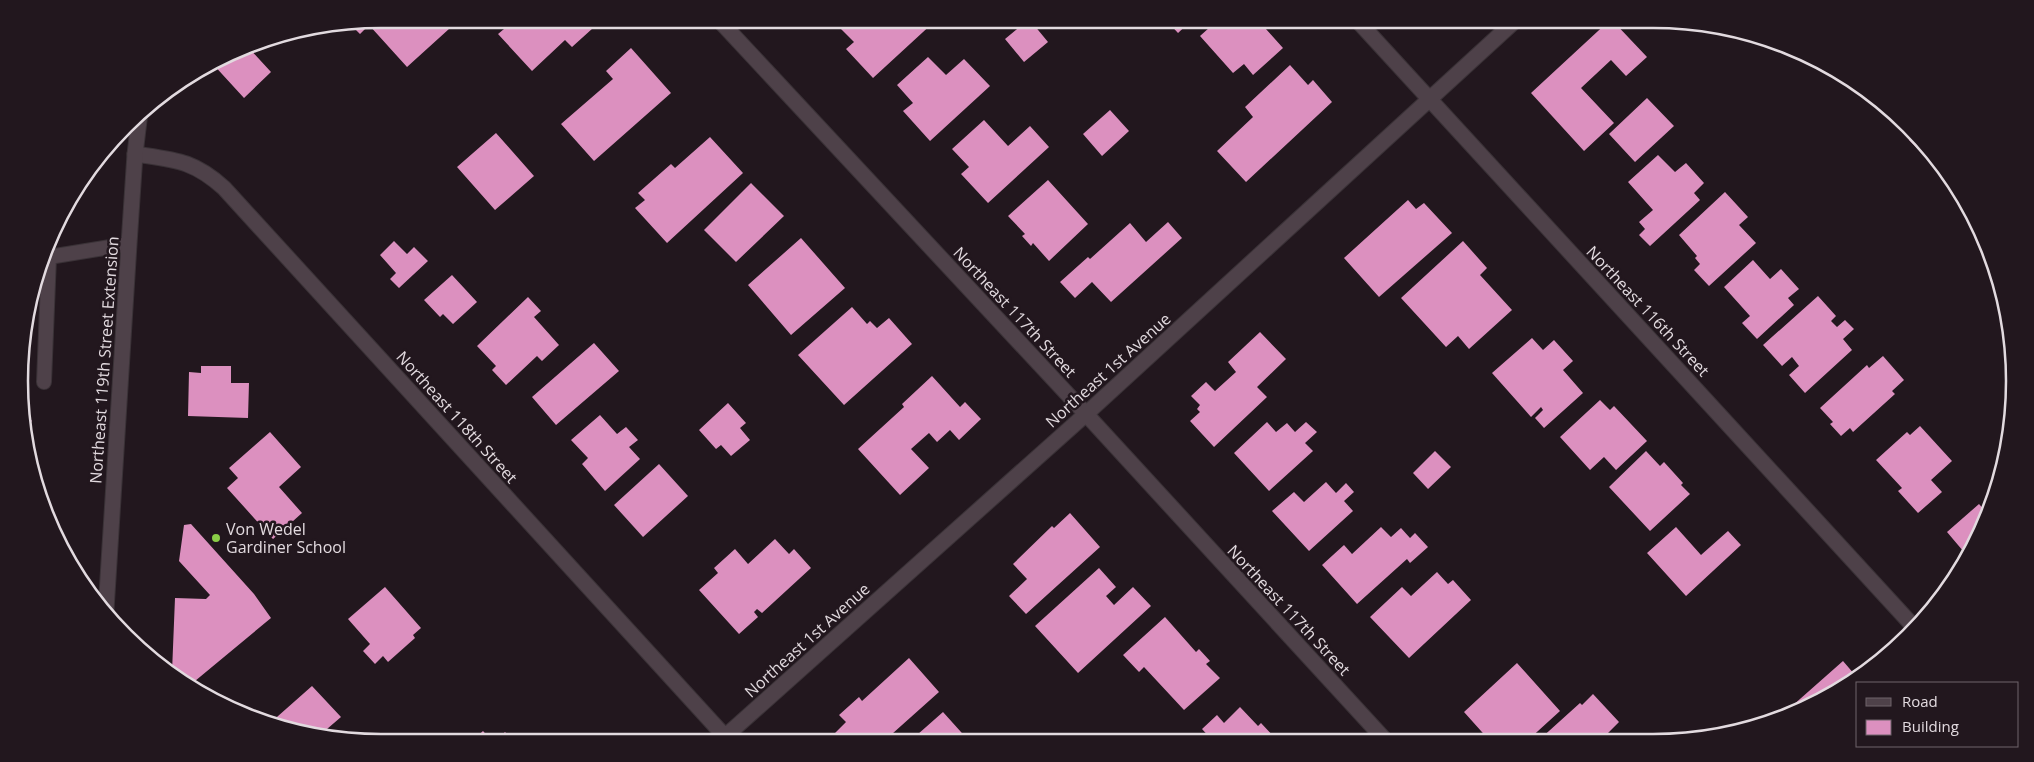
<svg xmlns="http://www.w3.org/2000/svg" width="2034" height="762" font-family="'Open Sans',sans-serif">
  <rect width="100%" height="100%" fill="#22171e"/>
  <path fill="#dc90bf" d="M381,19H460L407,67L369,25L360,34L350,24Z
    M516,19H603L572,47L565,40L532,71L498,34Z
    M844,19H890L893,21L895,19H932L935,21L873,78L846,49L854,42L837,25Z
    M1029,19L1048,42L1024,62L1005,39Z
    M1165,19H1193L1178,33Z
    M1219,19H1243L1249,25L1257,19L1283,48L1253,75L1244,64L1233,73L1200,36Z
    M1611,19L1647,57L1626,76L1611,60L1581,88L1614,123L1584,151L1531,93Z
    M247,46L271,72L244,98L211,62Z
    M631,48L671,93L594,161L561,124L613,79L606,71Z
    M1812,56H1813L1825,64L1822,67Z
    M928,57L946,75L964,59L990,86L930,141L903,111L913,103L897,85Z
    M1290,65L1308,85L1313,80L1332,102L1246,182L1217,151L1253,117L1245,107Z
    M1647,98L1674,126L1635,162L1609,134Z
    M1110,110L1129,131L1102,156L1083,134Z
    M984,120L1008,146L1030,126L1049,147L988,203L961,174L969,167L952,149Z
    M496,133L534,176L495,210L457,167Z
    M1916,133L1926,142L1944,169L1942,171L1925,152L1923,154L1909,140Z
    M710,137L743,173L667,243L635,208L645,200L638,193L671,164L675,168Z
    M1658,155L1675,172L1686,163L1704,183L1694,193L1700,200L1650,246L1639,235L1645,229L1639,222L1653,210L1628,182Z
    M1048,180L1088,224L1049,261L1033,243L1031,246L1022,236L1025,234L1008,216Z
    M751,183L784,216L736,262L704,230Z
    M1725,192L1748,217L1739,225L1756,243L1709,286L1694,270L1700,264L1695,258L1697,256L1679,235Z
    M1408,200L1416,209L1424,203L1452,233L1379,297L1344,258Z
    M1168,222L1182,238L1111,302L1092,282L1075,298L1060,282L1088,257L1090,259L1130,223L1146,242Z
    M801,238L845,288L791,335L748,285Z
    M394,241L407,254L414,247L428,261L399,288L390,279L396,273L380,255Z
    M1463,241L1487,268L1480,275L1512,310L1469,349L1458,336L1446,347L1401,298Z
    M1753,260L1770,279L1781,269L1799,289L1788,298L1794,305L1757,339L1742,323L1750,316L1724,287Z
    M452,275L477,302L453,324L443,314L440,317L424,300Z
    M1818,296L1836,316L1831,321L1837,327L1845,320L1854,329L1843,339L1852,350L1805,393L1789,375L1799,366L1792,357L1782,366L1763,345Z
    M528,297L541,311L534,317L559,345L542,361L537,356L506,385L492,370L496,366L477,346Z
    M852,307L867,324L870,321L877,328L889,318L912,344L844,405L798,355Z
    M1260,332L1286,359L1257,387L1267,397L1214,447L1190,421L1200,412L1197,409L1200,405L1191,396L1206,382L1215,391L1236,372L1228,362Z
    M1532,338L1543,350L1554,340L1573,361L1563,370L1583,393L1544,428L1535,418L1543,410L1541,407L1531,417L1492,373Z
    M594,343L619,371L556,425L532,397Z
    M1883,356L1904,380L1892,391L1895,394L1853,432L1850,428L1841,436L1830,424L1833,422L1820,408L1867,365L1869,368Z
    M201,366H231V383H249L248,418L188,416L189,372L201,373Z
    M932,376L960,407L965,402L981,419L959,440L950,430L937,442L929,433L911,449L929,468L900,495L858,449L904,407L902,404Z
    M1600,400L1610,410L1614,406L1647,441L1616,470L1604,457L1590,470L1560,437Z
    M728,403L746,423L740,428L750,440L731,456L721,445L716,449L699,430Z
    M24,413L32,421L25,427Z
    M600,415L617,434L626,427L638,440L629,447L640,459L605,491L582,464L588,458L571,440Z
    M1267,422L1276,432L1287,423L1295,432L1306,422L1317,432L1305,443L1313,451L1269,491L1234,453Z
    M1920,426L1952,461L1931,480L1942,492L1918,513L1898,491L1902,488L1876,460L1907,432L1910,435Z
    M270,432L301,467L279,487L302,513L273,539L227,488L238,478L229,468Z
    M1435,451L1451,467L1428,489L1413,473Z
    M1646,451L1660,466L1664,462L1683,483L1681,485L1690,494L1650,531L1609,487Z
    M659,464L688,496L643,537L614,505Z
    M1326,482L1336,493L1346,483L1354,492L1344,501L1353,511L1309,551L1272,511L1294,492L1304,502Z
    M1979,504L1987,513L1969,558L1947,532Z
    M1070,513L1100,547L1026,614L1009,596L1027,579L1013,564L1052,526L1054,528Z
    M191,524L254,594L271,618L189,686L172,672L175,598L206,599L210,595L179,561L184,525Z
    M1381,527L1391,537L1401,528L1410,538L1415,533L1428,547L1410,563L1407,559L1357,604L1322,565L1344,545L1352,554Z
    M1676,527L1701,555L1728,531L1741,545L1686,596L1647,553Z
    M775,539L789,554L794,549L811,568L762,613L757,609L754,612L758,617L739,634L699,590L718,573L714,568L735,549L748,564Z
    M1099,568L1116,587L1106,596L1114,605L1133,587L1151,606L1078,673L1035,626Z
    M1437,572L1448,584L1453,580L1471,600L1409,658L1370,617L1402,587L1411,596Z
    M385,587L421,628L413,635L415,638L388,662L383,656L375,664L363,651L370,644L348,619Z
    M1165,617L1196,652L1199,649L1210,661L1206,664L1220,678L1184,710L1144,667L1139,672L1123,655Z
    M909,658L939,692L883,742H840L833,735L846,722L839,715L859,697L862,701Z
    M1843,661L1855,675L1859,671L1861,674L1813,706L1784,715L1783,714Z
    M1517,663L1560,711L1527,741H1490L1464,712Z
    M312,686L341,717L320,735L287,731L269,724Z
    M1593,694L1619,722L1608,733L1614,740H1539L1580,703L1582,705Z
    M1240,707L1258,726L1261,723L1278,741H1213L1202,729L1217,715L1224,723Z
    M943,712L970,742H909Z
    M483,731L494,743L505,732L515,743H470Z"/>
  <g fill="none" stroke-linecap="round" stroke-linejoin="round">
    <g stroke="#3a3237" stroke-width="16">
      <path id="lane" d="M42,256L49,257L129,244
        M44,382L49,257"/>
    </g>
    <g stroke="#3a3237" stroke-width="17">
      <path id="street" d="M718,19L1086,414L1386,741
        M1356,19L1914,627
        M135,154C175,160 193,160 224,188L730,742
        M719,742L1086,414L1517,19"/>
    </g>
    <g stroke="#3a3237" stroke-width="17">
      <path id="secondary" d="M106,610L129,244L135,154L140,112"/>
    </g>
    <use href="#lane" stroke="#4e4149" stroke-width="14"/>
    <use href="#street" stroke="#4e4149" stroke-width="15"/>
    <use href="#secondary" stroke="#4e4149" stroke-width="15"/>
  </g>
  <circle fill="#8ace47" stroke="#22171e" stroke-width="2" cx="216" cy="538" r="5"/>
  <g text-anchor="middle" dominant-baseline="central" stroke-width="5" stroke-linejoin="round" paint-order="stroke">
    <g font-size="16" fill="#e2dadf" stroke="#22171e">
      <text transform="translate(1648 311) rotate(47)">Northeast 116th Street</text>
      <text transform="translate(1015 312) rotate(47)">Northeast 117th Street</text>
      <text transform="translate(104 360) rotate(-86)">Northeast 119th Street Extension</text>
      <text transform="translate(1108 370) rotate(-42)">Northeast 1st Avenue</text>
      <text transform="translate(457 417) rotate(48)">Northeast 118th Street</text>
      <text transform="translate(1289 610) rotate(47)">Northeast 117th Street</text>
      <text transform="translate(807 640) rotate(-42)">Northeast 1st Avenue</text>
    </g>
    <g font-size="16" fill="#e2dadf" stroke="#22171e" text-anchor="start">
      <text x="226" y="529">Von Wedel<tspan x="226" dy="18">Gardiner School</tspan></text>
    </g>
  </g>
  <path d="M0 0H2034V762H0ZM381 28H1653A353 353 0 0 1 2006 381V381A353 353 0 0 1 1653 734H381A353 353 0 0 1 28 381V381A353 353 0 0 1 381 28Z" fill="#22171e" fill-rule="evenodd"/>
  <path fill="none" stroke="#e2dadf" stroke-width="2.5" d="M381 28H1653A353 353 0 0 1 2006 381V381A353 353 0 0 1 1653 734H381A353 353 0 0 1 28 381V381A353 353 0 0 1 381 28Z"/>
  <rect x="1856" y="682" width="162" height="65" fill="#22171e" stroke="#6f656b"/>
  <rect x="1866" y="698" width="25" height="8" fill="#4e4149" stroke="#6f656b"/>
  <text x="1902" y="707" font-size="15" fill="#e2dadf">Road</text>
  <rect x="1866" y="720" width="25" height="15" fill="#dc90bf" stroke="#6f656b"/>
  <text x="1902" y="732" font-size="15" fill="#e2dadf">Building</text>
</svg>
